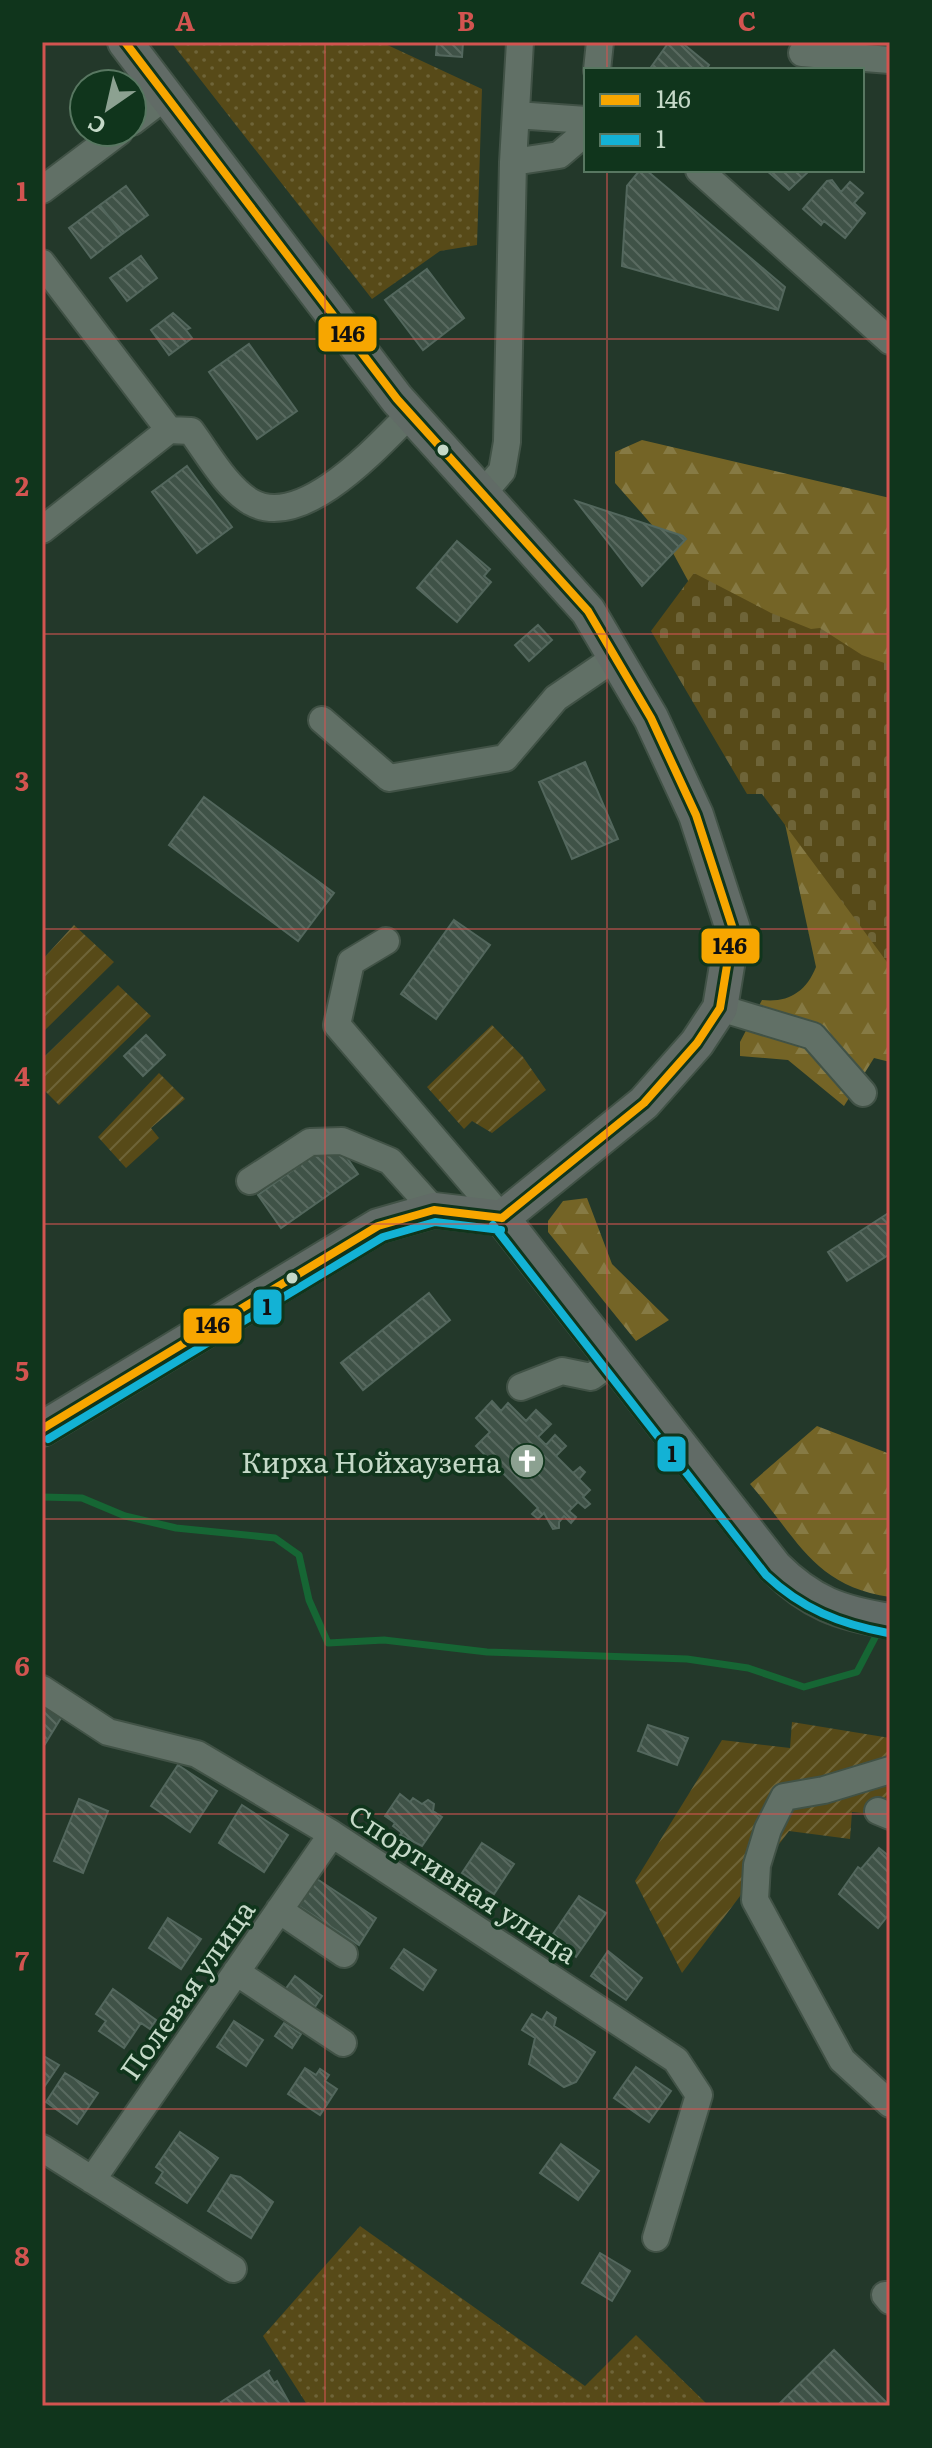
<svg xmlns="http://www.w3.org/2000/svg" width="932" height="2448" font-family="Literata,serif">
  <defs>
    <pattern id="grass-dots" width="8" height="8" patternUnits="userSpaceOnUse" patternTransform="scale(2)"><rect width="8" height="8" fill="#574a18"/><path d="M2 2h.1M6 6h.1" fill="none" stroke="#6e6438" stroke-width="1.8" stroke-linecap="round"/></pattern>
    <pattern id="forest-firs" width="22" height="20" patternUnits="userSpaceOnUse" patternTransform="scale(2)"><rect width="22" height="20" fill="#746426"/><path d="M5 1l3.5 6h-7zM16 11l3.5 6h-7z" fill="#867a44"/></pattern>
    <pattern id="cemetery-stones" width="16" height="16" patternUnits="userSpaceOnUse" patternTransform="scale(2)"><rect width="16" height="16" fill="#574a18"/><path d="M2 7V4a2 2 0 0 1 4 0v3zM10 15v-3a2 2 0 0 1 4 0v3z" fill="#6e6438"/></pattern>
    <pattern id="garden-furrows" width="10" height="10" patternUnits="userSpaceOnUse" patternTransform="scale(2)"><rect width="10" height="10" fill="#574a18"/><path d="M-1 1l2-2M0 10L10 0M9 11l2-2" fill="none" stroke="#6e6438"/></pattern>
    <pattern id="building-back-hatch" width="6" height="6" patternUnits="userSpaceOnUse" patternTransform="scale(2)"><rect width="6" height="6" fill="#3f5247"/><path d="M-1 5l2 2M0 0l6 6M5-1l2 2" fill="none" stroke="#596a60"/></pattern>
  </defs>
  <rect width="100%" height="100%" fill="#23382a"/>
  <path fill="url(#grass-dots)" d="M171,42H381L482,89L477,245L440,251L372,299Z
    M360,2226L585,2386L636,2335L709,2406H308L263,2336Z"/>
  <path fill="url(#forest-firs)" d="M642,440L890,498V1062L874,1058L844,1106L788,1060L740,1056V1042L762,1000C788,1003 806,992 816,967L782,810L705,612L667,542L615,483V452Z
    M587,1198L612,1264L669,1320L636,1341L548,1232V1221L563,1201Z
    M817,1426L890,1454V1597C813,1586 797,1537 750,1484Z"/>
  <path fill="url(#cemetery-stones)" d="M694,573L771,613L811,629L820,628L862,655L890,665V966L762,794H747L651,631Z"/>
  <path fill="url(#garden-furrows)" d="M74,925L114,962L42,1033V960Z
    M118,985L151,1016L59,1105L42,1088V1059Z
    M492,1025L523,1057L546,1090L492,1133L472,1121L464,1129L427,1087Z
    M159,1073L185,1099L151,1128L159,1138L126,1168L98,1137Z
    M792,1722L890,1738L888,1816L852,1812L850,1839L789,1831L682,1973L635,1881L722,1740L790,1748Z"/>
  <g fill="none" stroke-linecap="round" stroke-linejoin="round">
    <path stroke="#166634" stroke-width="7" d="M42,1497L82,1498L125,1516L176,1528L275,1538L299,1555L309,1600L328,1643L384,1640L487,1652L687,1659L748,1668L804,1687L857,1672L879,1630"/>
  </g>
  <path fill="url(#building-back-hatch)" stroke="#53675d" stroke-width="2" d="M437,42H463L462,57L436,55Z
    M669,42H681L709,65L706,70H649Z
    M640,170H646L785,287L778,310L622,266L627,186Z
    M766,170H810L789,190Z
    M832,180L841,192L850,182L863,193L854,203L865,213L845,238L824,221L821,225L803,209L827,181Z
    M126,186L148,215L122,234L100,205Z
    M100,205L122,234L91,258L69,228Z
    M141,256L157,278L127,301L110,278Z
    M427,269L464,318L423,350L385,300Z
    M173,313L190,328L186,330L192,338L169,355L151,330Z
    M249,344L297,411L257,439L209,372Z
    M187,466L232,527L197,553L152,492Z
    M576,501L683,536L686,539L642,586Z
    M457,541L490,569L484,576L491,582L457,622L417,588Z
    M538,625L552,640L529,661L515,645Z
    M585,762L618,839L572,859L539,782Z
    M204,797L334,893L298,941L169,845Z
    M454,920L490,945L436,1019L401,994Z
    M146,1035L165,1055L143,1076L124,1056Z
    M335,1140L358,1174L281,1228L258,1195Z
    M890,1212V1254L847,1281L828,1252Z
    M429,1293L450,1320L363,1390L341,1363Z
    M492,1401L501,1411L508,1403L526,1421L536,1410L551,1424L538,1437L546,1445L555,1435L566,1446L556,1456L573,1473L580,1467L585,1472L579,1479L590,1490L583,1497L590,1504L585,1508L578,1502L569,1511L576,1517L571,1523L564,1516L559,1522V1528L553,1529L544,1513L538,1519L532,1514L538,1508L476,1446L490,1432L476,1418Z
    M44,1701L64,1713L45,1744L42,1742Z
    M648,1725L688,1738L677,1765L638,1751Z
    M178,1765L217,1791L190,1832L151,1806Z
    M400,1794L410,1802L413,1798L422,1804L428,1800L434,1804L433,1811L442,1817L422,1846L400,1835L402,1833L393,1826L395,1823L385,1816Z
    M79,1799L108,1811L83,1873L54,1861Z
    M242,1805L288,1835L264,1872L219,1843Z
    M482,1843L514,1864L494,1894L462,1873Z
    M879,1848L890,1857V1913L878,1928L839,1894L858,1867L861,1869Z
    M317,1879L376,1918L359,1945L299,1906Z
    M579,1896L606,1913L576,1957L549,1940Z
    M168,1918L201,1939L181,1969L149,1948Z
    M404,1949L436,1970L423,1990L391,1968Z
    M608,1951L642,1978L626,2000L591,1976Z
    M295,1976L322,1996L311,2013L282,1994Z
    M113,1989L156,2020L150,2029L141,2023L124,2048L99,2031L106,2021L96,2014Z
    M547,2012L556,2018L554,2026L595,2052L576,2082L564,2087L529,2064L535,2038L522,2030L532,2014L542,2020Z
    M234,2021L263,2040L246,2066L217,2047Z
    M284,2023L301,2034L292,2048L275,2036Z
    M42,2055L59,2065L42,2090Z
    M636,2067L671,2091L649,2122L614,2098Z
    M305,2068L316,2075L320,2069L329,2075L325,2081L337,2089L320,2115L288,2094Z
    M65,2073L98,2093L77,2124L46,2102Z
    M180,2132L218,2158L187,2203L156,2183L163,2172L156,2167Z
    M561,2144L599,2171L578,2200L540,2173Z
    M231,2175L240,2177L273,2202L251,2238L208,2211Z
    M600,2253L630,2271L612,2301L582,2283Z
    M834,2350L890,2406H777Z
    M270,2370L268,2373L274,2383L277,2381L291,2406H224L221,2402Z"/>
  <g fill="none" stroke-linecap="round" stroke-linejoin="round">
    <g stroke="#415246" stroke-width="30">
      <path id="minor" d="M802,53L890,60
        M597,70L600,42
        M516,115L586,120
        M132,122L166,96
        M513,162L559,155L586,132
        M699,170L890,341
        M42,190L119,132
        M42,263L169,430L191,431C208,454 226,487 251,502C302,531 377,447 410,414
        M484,492L502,471L507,442L513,162L520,42
        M42,530L169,430
        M322,720L389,778L505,758L556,698L616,657
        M386,941L351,962L337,1025L502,1218
        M720,1008L813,1036L863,1093
        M250,1181L310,1142L342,1141L390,1161L434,1210
        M521,1387L562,1371L591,1377L612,1362
        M42,1689L108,1732L197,1754L332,1834L676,2060L699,2095L656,2238
        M890,1770L824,1790L784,1797L768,1829L757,1865L755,1900L842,2060L890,2104
        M878,1811L890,1816
        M279,1910L344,1954
        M236,1972L343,2043
        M42,2148L233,2269
        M92,2180L332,1834
        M885,2295L890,2301"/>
    </g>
    <g stroke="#415246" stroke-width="38">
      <path id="major" d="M125,42L397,399L588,611L651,718L696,815L733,929L720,1008L697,1043L644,1103L502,1218
        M502,1218L775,1567C811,1603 840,1613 890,1621
        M42,1429L378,1226L434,1210L502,1218"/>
    </g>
    <use href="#minor" stroke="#617066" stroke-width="26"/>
    <use href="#major" stroke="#616b66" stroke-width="34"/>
    <g stroke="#10351c" stroke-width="14">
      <path id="bus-1" d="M125,42L397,399L588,611L651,718L696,815L733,929L720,1008L697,1043L644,1103L502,1218
        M42,1429L378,1226L434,1210L502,1218"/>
    </g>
    <g stroke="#10351c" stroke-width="14">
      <path id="bus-2" d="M493,1225L766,1575C802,1609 840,1624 888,1633
        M48,1439L383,1237L435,1222L501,1230"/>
    </g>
    <use href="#bus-1" stroke="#f7a600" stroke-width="8"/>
    <use href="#bus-2" stroke="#13b2d5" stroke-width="8"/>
  </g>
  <path fill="none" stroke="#d25450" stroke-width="2" stroke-opacity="0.55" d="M325,42V2406M607,42V70M607,170V2406M42,339H890M42,634H890M42,929H890M42,1224H890M42,1519H890M42,1814H890M42,2109H890"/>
  <defs>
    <g id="church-disc" transform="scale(1.8)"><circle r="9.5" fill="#8ca191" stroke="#10351c"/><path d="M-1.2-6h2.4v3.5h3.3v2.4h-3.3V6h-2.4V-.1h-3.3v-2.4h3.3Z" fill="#fff"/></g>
  </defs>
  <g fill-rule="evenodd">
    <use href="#church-disc" x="527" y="1461"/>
  </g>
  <g fill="#c5d9c8" stroke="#10351c" stroke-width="3">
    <circle cx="443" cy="450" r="7"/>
    <circle cx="292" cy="1278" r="7"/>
  </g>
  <g text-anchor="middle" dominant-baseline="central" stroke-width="7" stroke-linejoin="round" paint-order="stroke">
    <g font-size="28" fill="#c5d9c8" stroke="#10351c" text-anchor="end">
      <text x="501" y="1461">Кирха Нойхаузена</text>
    </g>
    <g font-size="28" fill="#c5d9c8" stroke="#10351c">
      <text transform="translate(464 1883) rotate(33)">Спортивная улица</text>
      <text transform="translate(186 1989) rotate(-55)">Полевая улица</text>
    </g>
  </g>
  <g stroke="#10351c" stroke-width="3">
    <rect x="317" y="315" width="61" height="38" rx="8" fill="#f7a600"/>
    <rect x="700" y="927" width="61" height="38" rx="8" fill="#f7a600"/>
    <rect x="252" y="1288" width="31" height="38" rx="8" fill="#13b2d5"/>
    <rect x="182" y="1307" width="61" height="38" rx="8" fill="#f7a600"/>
    <rect x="656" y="1435" width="31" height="38" rx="8" fill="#13b2d5"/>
  </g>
  <g font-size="22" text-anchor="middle" font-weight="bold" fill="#111">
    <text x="348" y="342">146</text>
    <text x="730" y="954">146</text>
    <text x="267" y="1315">1</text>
    <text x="213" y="1333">146</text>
    <text x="672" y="1462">1</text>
  </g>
  <rect width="932" height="2448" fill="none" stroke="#10351c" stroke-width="88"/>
  <rect x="584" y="68" width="280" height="104" fill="#10351c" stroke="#587761" stroke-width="2"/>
  <rect x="600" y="94" width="40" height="12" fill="#f7a600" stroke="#587761" stroke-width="2"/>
  <text x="656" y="108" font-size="24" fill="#c5d9c8">146</text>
  <rect x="600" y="134" width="40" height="12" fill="#13b2d5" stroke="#587761" stroke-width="2"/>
  <text x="656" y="148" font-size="24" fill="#c5d9c8">1</text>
  <g transform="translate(108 108) rotate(214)"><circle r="38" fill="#10351c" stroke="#587761" stroke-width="2"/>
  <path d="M0-6L14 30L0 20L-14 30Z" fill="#8ca191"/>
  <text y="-12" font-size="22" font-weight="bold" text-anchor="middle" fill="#c5d9c8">С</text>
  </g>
  <rect x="44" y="44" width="844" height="2360" fill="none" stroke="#d25450" stroke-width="3"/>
  <g font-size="26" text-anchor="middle" font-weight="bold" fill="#d25450">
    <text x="185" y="31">A</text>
    <text x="466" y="31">B</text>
    <text x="747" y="31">C</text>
    <text x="22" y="201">1</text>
    <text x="22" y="496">2</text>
    <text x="22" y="791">3</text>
    <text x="22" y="1086">4</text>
    <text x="22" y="1381">5</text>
    <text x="22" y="1676">6</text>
    <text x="22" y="1971">7</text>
    <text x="22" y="2266">8</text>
  </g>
</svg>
